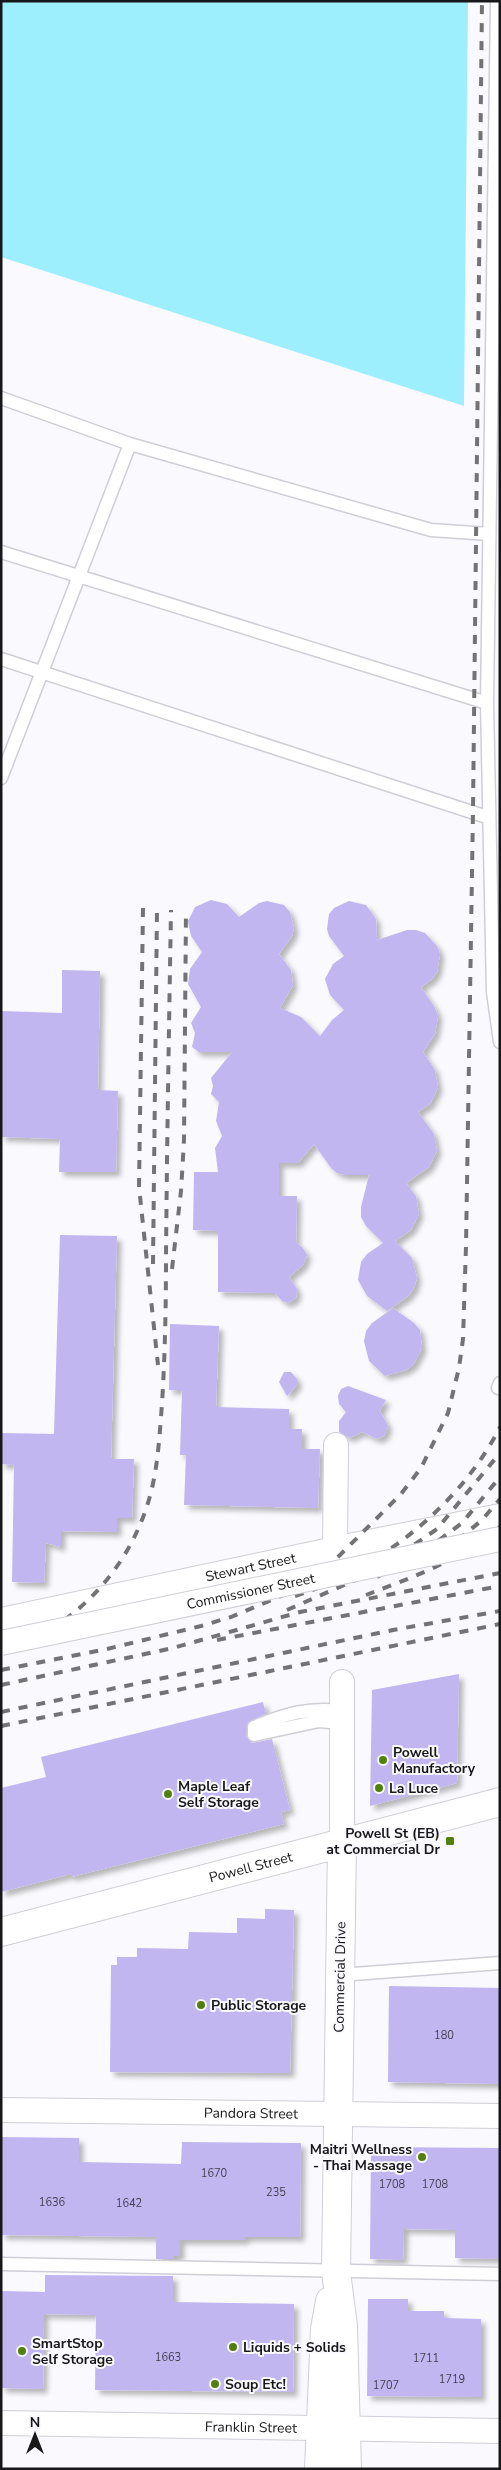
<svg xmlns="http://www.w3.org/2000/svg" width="501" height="2470" font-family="'Nunito Sans',sans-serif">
  <defs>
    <filter id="shadow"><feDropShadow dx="4.5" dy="4.5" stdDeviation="2.5" flood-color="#0004"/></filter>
  </defs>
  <rect width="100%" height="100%" fill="#fafafe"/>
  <path fill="#9eeffe" d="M1,1H468L464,406L1,257Z"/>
  <path fill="#c1b6f0" filter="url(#shadow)" d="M211,900L227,904L239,917L259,903L267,901L284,905L290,912L294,928L292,936L279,954L291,970L293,985L280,1008L301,1017L320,1036L332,1020L344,1010L330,995L325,979L333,964L344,956L329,936L327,929L329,914L334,908L349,901L366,905L376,919L377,940L407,930H416L425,933L437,946L440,954L437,972L432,979L421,987L435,1008L438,1016L435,1034L423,1052L435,1070L438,1088L430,1104L418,1112L434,1134L437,1151L429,1167L406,1183L416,1196L419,1214L411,1230L395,1241L412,1258L417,1278L414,1288L408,1296L387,1311L367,1296L358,1280L361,1262L367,1254L383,1243L366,1226L361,1217V1207L369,1175H345L337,1173L331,1168L314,1144L298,1163H279V1196H297L296,1242L303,1248L307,1255L303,1265L289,1277L297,1289L296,1298L288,1303L282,1301L275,1293L218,1292V1231L193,1230L194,1172H218L215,1148L222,1136L216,1121L219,1102L211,1094L213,1086L211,1078L232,1052H199L192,1047L195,1033L191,1023L201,1007L188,984L190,969L202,952L191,936L188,921L195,907Z
    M62,970L100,971L98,1090L118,1091L116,1172H59L60,1139L1,1137V1011L62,1013Z
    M60,1235L117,1236L111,1459H134L132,1518H117V1532L61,1531V1547L46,1543L44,1583L12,1582L14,1465L1,1464V1433L54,1434Z
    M393,1308L414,1323L420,1330L422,1348L414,1364L406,1370L385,1376L369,1361L364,1341L366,1331L372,1323Z
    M170,1324L219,1326L216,1407L289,1409V1429H302V1449H320L318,1508L184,1505L186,1455H180L182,1390H169Z
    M284,1372H291L297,1379V1385L287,1396L279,1382Z
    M348,1386L386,1400L380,1411L388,1426L384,1436L377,1439L362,1432L349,1438L339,1432V1421L346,1412L339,1404L338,1396L341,1389Z
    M459,1674L457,1783L370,1806L372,1690Z
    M263,1702L266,1714L248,1722L246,1736L252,1743L272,1739L290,1810L281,1812L284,1824L71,1877V1874L1,1892V1788L46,1777L41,1757Z
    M265,1909L294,1910L290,2073L110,2072L111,1965H117V1957H137V1948L188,1949L189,1932L237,1933V1918L265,1919Z
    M389,1986L500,1988V2084L388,2082Z
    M1,2137L79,2138V2162L181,2164L182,2142L301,2143L300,2237H245V2240H180V2256H174V2259H156V2237L1,2235Z
    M371,2147L500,2148V2259L455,2258V2230L404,2229L403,2260L370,2259Z
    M45,2275L173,2276V2302L294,2304L293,2392L95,2390L96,2315L44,2314L43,2389L1,2388V2291L45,2292Z
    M368,2299H408V2311H444V2318L481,2319V2397L367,2396Z"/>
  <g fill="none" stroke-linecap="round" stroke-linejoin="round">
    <g stroke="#cfced6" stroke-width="15">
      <path id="service" d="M497,1L487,703L493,992L500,1042
        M1,398L130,444L431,530L489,534
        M1,552L487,703
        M1,659L487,817
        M1,778L130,444
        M498,1388L500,1383
        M342,1711C308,1707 285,1714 254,1727V1735L319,1721L342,1723
        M340,1975L500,1963
        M1,2264L500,2274"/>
    </g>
    <g stroke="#cfced6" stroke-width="26">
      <g id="minor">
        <path d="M335,1549L336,1445"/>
        <path id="s1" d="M1,1620L349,1546L500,1516"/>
        <path d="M342,1682V1843"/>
        <path id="s2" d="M1,2110L500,2116"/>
        <path id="s3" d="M1,2423L500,2431"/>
      </g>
    </g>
    <g stroke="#cfced6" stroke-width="30">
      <path id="tertiary" d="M342,1843L336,2272L343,2326L347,2469
        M319,2469L325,2329L330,2301"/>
    </g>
    <g stroke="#cfced6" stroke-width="30">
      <g id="secondary">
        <path id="s4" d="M1,1932L500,1802"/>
      </g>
    </g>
    <use href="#service" stroke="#fff" stroke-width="12"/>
    <use href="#minor" stroke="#fff" stroke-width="24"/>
    <use href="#tertiary" stroke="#fff" stroke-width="28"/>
    <use href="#secondary" stroke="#fff" stroke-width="28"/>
    <path stroke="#737376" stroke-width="4" stroke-dasharray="9 9" stroke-linecap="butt" d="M143,908L139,1187L158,1365
      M153,1264L157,909
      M172,1269L181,1191L184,1140L186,911
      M430,1563L482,1520L500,1499
      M377,1577L426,1550L462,1523L500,1477
      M366,1595C411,1578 463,1559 500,1527
      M295,1596C378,1570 460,1506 500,1427
      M287,1610L376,1571L437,1529L500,1453
      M217,1640L500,1586
      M1,1653C69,1630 123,1577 146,1509C158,1474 159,1440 162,1404C165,1355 166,1306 166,1257C167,1141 169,1026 171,910
      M1,1670L107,1649L201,1626L231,1617L300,1588L324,1571L401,1494L421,1468L448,1413L459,1368L463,1339L466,1246L473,811L482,1
      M1,1685L173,1648L300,1612L500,1573
      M1,1712L393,1630L500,1611
      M1,1726L500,1624"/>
    <g stroke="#cfced6" stroke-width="26" stroke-linecap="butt">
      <g id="minor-bridge">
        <path id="s5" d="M1,1643L500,1539"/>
      </g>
    </g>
    <use href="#minor-bridge" stroke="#fff" stroke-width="24"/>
  </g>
  <g fill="#51800c" stroke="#fafafe" stroke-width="2">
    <circle cx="383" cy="1760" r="5"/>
    <circle cx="379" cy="1788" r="5"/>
    <circle cx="168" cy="1794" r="5"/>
    <rect x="445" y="1836" width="10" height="10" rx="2.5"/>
    <circle cx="201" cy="2005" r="5"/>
    <circle cx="422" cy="2157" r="5"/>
    <circle cx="233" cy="2347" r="5"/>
    <circle cx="22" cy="2351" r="5"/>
    <circle cx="215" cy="2384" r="5"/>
  </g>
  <g text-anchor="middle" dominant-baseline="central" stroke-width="4" stroke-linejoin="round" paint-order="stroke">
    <g font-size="11" fill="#423f50">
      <text x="444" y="2035">180</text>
      <text x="214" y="2173">1670</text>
      <text x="392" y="2184">1708</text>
      <text x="435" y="2184">1708</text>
      <text x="276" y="2192">235</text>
      <text x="52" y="2202">1636</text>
      <text x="129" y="2203">1642</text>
      <text x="168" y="2357">1663</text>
      <text x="426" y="2358">1711</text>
      <text x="452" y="2379">1719</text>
      <text x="386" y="2385">1707</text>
    </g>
    <g font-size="14" fill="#18171a" stroke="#fafafe">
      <text stroke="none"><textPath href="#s1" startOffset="255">Stewart Street</textPath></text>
      <text stroke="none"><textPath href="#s5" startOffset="255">Commissioner Street</textPath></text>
      <text stroke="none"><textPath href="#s4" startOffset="258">Powell Street</textPath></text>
      <text transform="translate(340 1977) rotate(-89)">Commercial Drive</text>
      <text stroke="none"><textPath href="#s2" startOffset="250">Pandora Street</textPath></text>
      <text stroke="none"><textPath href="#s3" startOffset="250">Franklin Street</textPath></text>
    </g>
    <g font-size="14" font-weight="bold" fill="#18171a" stroke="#fafafe" text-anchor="start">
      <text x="393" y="1752">Powell<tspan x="393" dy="16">Manufactory</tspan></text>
      <text x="178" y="1786">Maple Leaf<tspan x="178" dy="16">Self Storage</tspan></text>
      <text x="389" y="1788">La Luce</text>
      <text x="440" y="1833" text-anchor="end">Powell St (EB)<tspan x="440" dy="16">at Commercial Dr</tspan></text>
      <text x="211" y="2005">Public Storage</text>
      <text x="412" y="2149" text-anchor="end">Maitri Wellness<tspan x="412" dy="16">- Thai Massage</tspan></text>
      <text x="32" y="2343">SmartStop<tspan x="32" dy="16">Self Storage</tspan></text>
      <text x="243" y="2347">Liquids + Solids</text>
      <text x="225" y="2384">Soup Etc!</text>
    </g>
  </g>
  <rect width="501" height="2470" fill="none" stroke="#18171a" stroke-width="5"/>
  <g transform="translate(35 2435)" stroke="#fafafe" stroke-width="4" paint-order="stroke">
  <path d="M0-4L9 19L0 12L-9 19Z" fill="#18171a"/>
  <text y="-8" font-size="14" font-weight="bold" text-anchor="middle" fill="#18171a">N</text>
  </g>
</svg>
